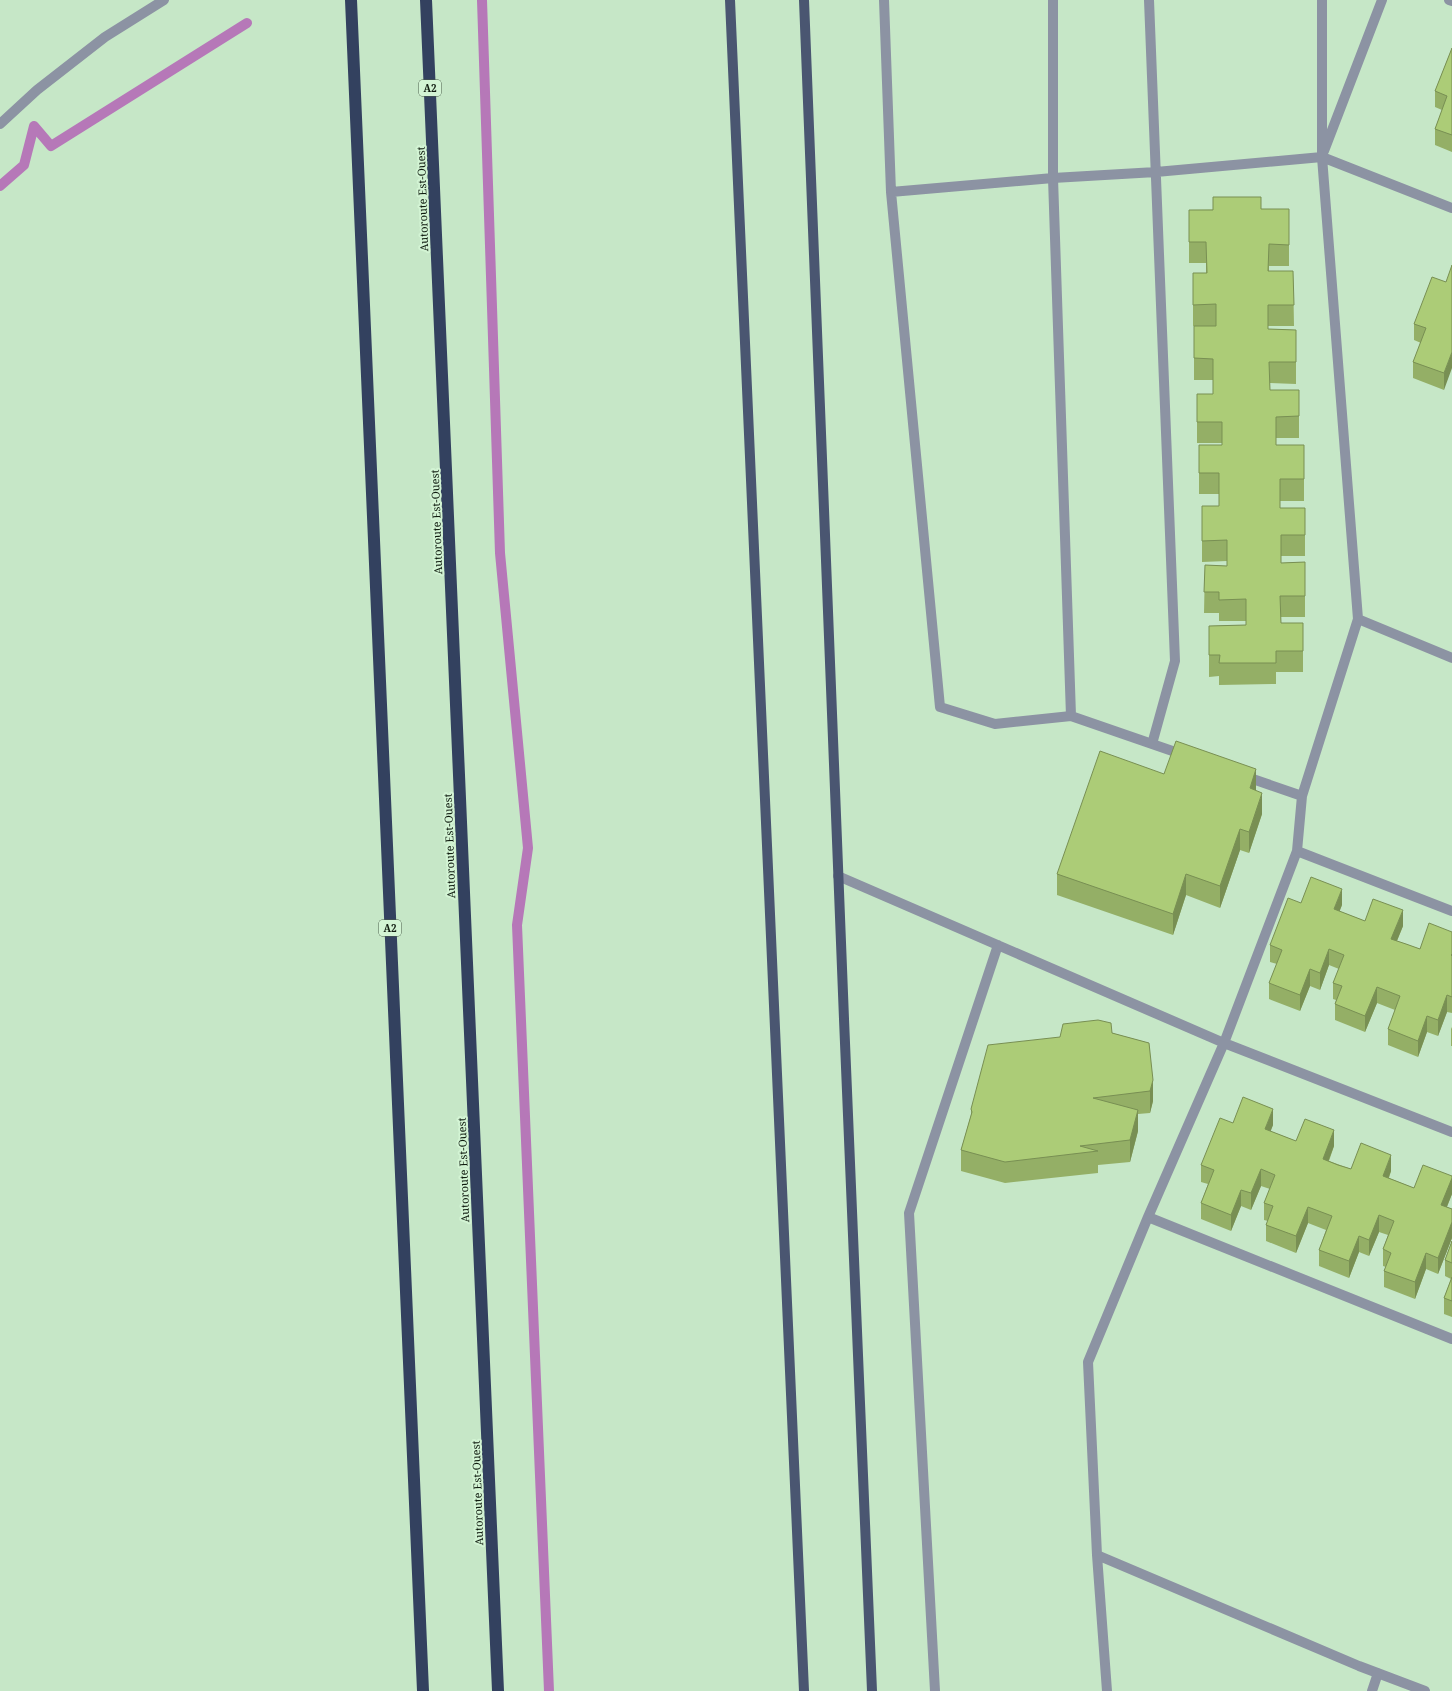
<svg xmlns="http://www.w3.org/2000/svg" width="1452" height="1691" font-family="'Noto Serif',serif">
  <rect width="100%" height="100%" fill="#c6e7c7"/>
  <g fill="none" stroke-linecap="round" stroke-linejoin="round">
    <path stroke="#b678b8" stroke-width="10" d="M482,0L500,553L528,848L517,925L549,1691
      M34,126L51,146L247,23
      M0,186L24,165L34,126"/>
    <path stroke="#8c93a3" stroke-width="10" d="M884,0L891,192L940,707L995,724L1071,716
      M1053,0V178L1071,716L1184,755
      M1149,0L1175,661L1152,744
      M1449,0L1452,1
      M0,124L37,90L105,37L164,0
      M1324,151L1382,0
      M891,192L1053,178L1156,172L1322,157L1452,208
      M1358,619L1452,658
      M1244,776L1302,796
      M1297,851L1452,911
      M838,876L1224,1043L1452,1132
      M1148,1217L1452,1339
      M1097,1555L1359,1666L1425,1691
      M935,1691L909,1213L998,945
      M1107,1691L1097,1555L1088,1362L1148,1217L1224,1043L1297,851L1302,796L1358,619L1322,157V0
      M1372,1691L1378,1673"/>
    <path stroke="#4a5671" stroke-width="10" d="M730,0L804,1691
      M804,0L844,1019L872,1691"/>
    <path stroke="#33415f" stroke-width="12" d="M351,0L423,1691
      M426,0L498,1691"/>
  </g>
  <path fill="#94af66" d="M1452,48V152L1435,145V129L1442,110L1435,107V91Z
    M1261,209H1289V266H1269V271H1293L1294,326H1268V329L1296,330V384L1270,383V390H1299V438H1276V445H1304V501H1280V508H1305V556H1281V563L1305,562V617H1281V623H1303V672H1276V684L1219,685V676L1209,677V626L1246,625V621H1219V613H1204L1205,565L1227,566V561L1202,562V506H1219V494H1199V445H1222V443H1197V394H1213V380H1194V326H1193V273H1206V263H1189V210Z
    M1446,282L1444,390L1413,378V362L1421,343L1414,340V324Z
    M1164,774L1256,790L1262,814L1249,853L1240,850L1220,908L1186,895L1173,935L1057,895V874Z
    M1342,905L1339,911L1365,921L1403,926L1397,941L1420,949L1452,932V1013L1447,1012L1438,1036L1427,1032L1418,1057L1388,1045V1029L1395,1010L1377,1003L1365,1032L1335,1020V1004L1336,1000L1333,999V983L1339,969L1329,965L1320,990L1310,986L1300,1011L1269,999V983L1277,964L1270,962V945Z
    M1452,1027V1046H1451V1029Z
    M1112,1033L1149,1043L1153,1101L1150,1113L1138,1114V1131L1130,1162L1098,1165V1173L1005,1183L961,1171V1150L971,1115V1109Z
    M1233,1123L1273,1125L1270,1131L1296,1141L1334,1146L1329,1161L1351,1169L1391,1171L1389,1178L1414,1188L1452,1176V1194L1447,1207L1452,1209V1238L1438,1274L1426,1269L1415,1299L1384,1287V1271L1386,1267L1383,1266V1249L1388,1235L1379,1232L1369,1256L1359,1252L1349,1278L1319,1266V1250L1326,1230L1308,1223L1296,1253L1266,1241V1225L1268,1221L1264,1220V1203L1270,1189L1261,1186L1251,1210L1241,1206L1231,1231L1201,1219V1203L1208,1184L1201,1182V1165Z
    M1452,1241V1317L1444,1314V1298L1451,1279L1445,1276V1260Z"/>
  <path fill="#788f53" d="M1452,352V368L1444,390V373Z
    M1256,769V790L1250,810V788Z
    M1262,793V814L1249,853V832Z
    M1240,829V850L1220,908V886Z
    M1186,874V895L1173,935V914Z
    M1342,889V905L1334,926V909Z
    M1403,910V926L1391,955V939Z
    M1329,949V965L1320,990V973Z
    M1310,969V986L1300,1011V995Z
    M1377,987V1003L1365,1032V1016Z
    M1447,995V1012L1438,1036V1020Z
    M1427,1016V1032L1418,1057V1041Z
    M1153,1080V1101L1150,1113V1091Z
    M1273,1109V1125L1265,1146V1129Z
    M1138,1110V1131L1130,1162V1140Z
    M1334,1130V1146L1323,1175V1159Z
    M1391,1155V1171L1383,1192V1176Z
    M1261,1169V1186L1251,1210V1193Z
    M1452,1178V1194L1441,1221V1205Z
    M1241,1190V1206L1231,1231V1215Z
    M1308,1207V1223L1296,1253V1236Z
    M1379,1215V1232L1369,1256V1240Z
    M1452,1222V1238L1438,1274V1258Z
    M1359,1236V1252L1349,1278V1261Z
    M1426,1253V1269L1415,1299V1282Z"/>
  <path fill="#accc77" stroke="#788f53" d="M1452,48V135L1435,129L1447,96L1435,91Z
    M1213,197H1261V209H1289V245L1269,244L1268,271H1293L1294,305H1268V329L1296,330V362H1269L1270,390H1299V416L1276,417V445H1304V479H1280V508H1305V535H1281V563L1305,562V596H1280L1281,623H1303V651H1276V663H1219L1220,655H1209V626L1246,625V599L1219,600V592H1204L1205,565L1227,566V540L1202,541V506H1219V473H1199V445H1222V422H1197V394H1213V359L1194,358V326H1216V304L1193,305V273H1207L1206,242H1189V210H1213Z
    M1452,265V352L1444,373L1413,362L1426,328L1414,324L1432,277L1446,282Z
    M1176,741L1256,769L1250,788L1262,793L1249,832L1240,829L1220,886L1186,874L1173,914L1057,874L1100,751L1164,774Z
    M1311,877L1342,889L1334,909L1365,921L1373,899L1403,910L1391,939L1406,944L1420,949L1429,923L1452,932V954L1451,955L1452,956V997L1447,995L1438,1020L1427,1016L1418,1041L1388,1029L1400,996L1377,987L1365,1016L1335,1004L1342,986L1333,983L1344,955L1329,949L1320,973L1310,969L1300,995L1269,983L1282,950L1270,945L1288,898L1301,903Z
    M1098,1020L1111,1023L1112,1033L1149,1043L1153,1080L1150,1091L1093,1098L1138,1110L1130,1140L1080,1146L1098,1151L1005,1162L961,1150L972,1112L971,1109L988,1045L1060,1037L1063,1024Z
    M1243,1097L1273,1109L1265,1129L1296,1141L1305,1119L1334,1130L1323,1159L1338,1165L1351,1169L1361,1143L1391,1155L1383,1176L1414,1188L1423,1165L1452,1176V1178L1441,1205L1452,1209V1222L1438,1258L1426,1253L1415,1282L1384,1271L1391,1253L1383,1249L1394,1221L1379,1215L1369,1240L1359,1236L1349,1261L1319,1250L1332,1216L1308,1207L1296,1236L1266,1225L1273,1206L1264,1203L1275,1175L1261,1169L1251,1193L1241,1190L1231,1215L1201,1203L1214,1170L1201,1165L1220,1118L1233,1123Z
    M1452,1241V1263L1445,1260Z
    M1452,1277V1301L1444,1298Z"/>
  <g text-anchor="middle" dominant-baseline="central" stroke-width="4" stroke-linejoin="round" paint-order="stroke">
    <g fill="#d3f4d4" stroke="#4a5c4a" stroke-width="1">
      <rect x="419" y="80" width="22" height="16" rx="3"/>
      <rect x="379" y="920" width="22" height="16" rx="3"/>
    </g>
    <g font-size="10" font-weight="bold" fill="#0f1b0f">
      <text x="430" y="88">A2</text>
      <text x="390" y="928">A2</text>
    </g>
    <g font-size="11" fill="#0f1b0f" stroke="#d3f4d4">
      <text transform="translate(422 199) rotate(-92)">Autoroute Est-Ouest</text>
      <text transform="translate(436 522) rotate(-92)">Autoroute Est-Ouest</text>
      <text transform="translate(449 846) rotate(-92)">Autoroute Est-Ouest</text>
      <text transform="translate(463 1170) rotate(-92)">Autoroute Est-Ouest</text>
      <text transform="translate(477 1493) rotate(-92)">Autoroute Est-Ouest</text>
    </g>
  </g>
</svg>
